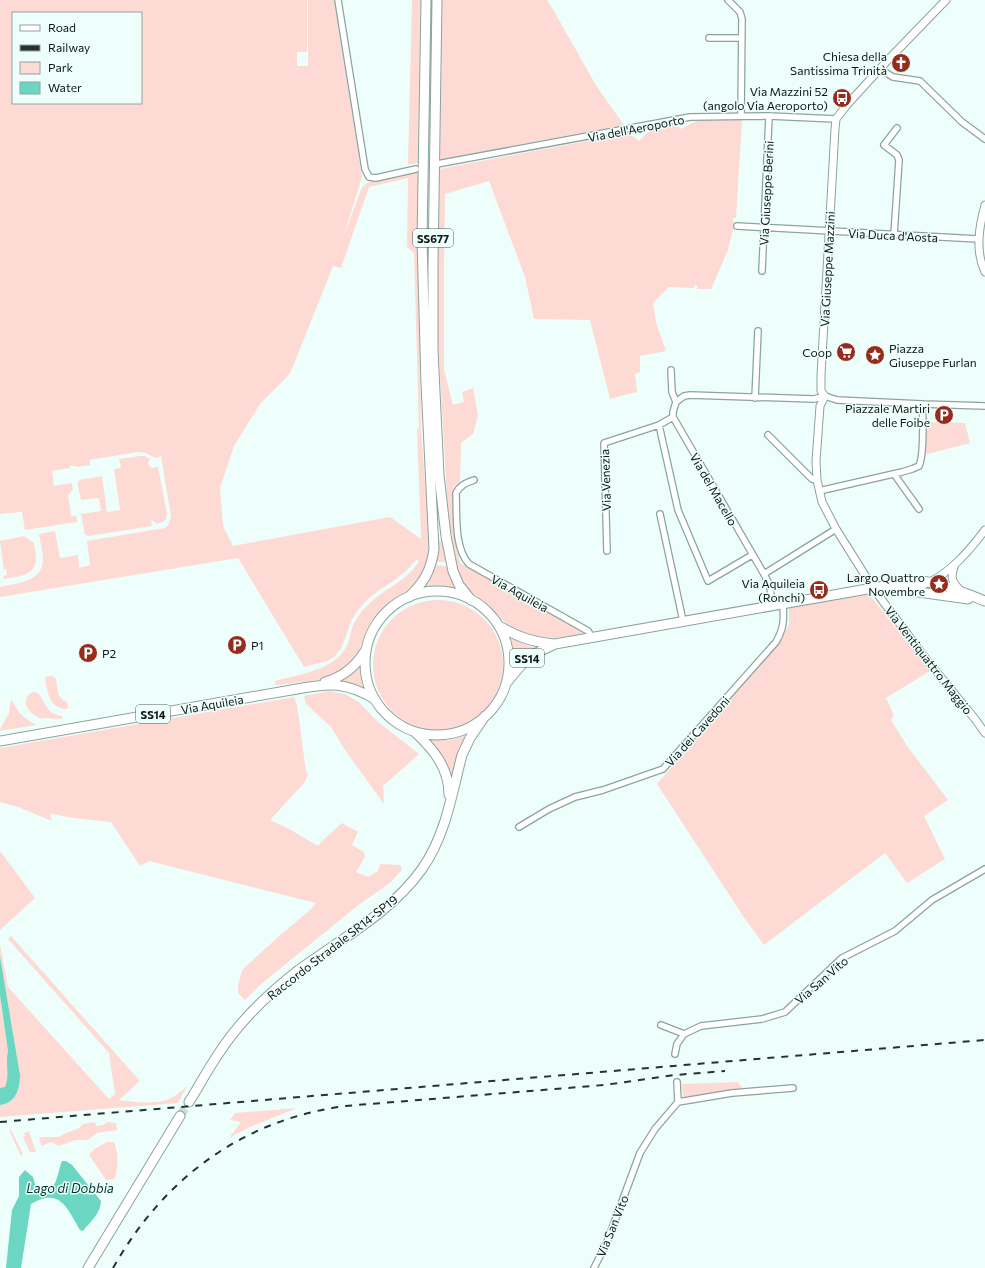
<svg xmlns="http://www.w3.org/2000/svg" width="985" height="1268" font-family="Commissioner,sans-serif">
  <rect width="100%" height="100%" fill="#eefffb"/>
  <path fill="#fddbd4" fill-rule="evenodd" d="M0,0H307V52H297V66H308V0H334L362,177L343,238L362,187L370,181L418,172L421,427L425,482L430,539L427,564L422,575L407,591L387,605L370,623L357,656L347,668L334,676L318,680L276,685L275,681C300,674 338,670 348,643C350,638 351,632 352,628C355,620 362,610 368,605C383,589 408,581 419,561L416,560L407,570L395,580L378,591L367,600L359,609L352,619L341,649L334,657L327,661L304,667L238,558L0,597V587C17,583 43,582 43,559C43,551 40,542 39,534L55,531L60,558L78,555L79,568L90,565L87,541L165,528L168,525L171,516L161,456L155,458L146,453L138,452L90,460V465L77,467L76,466H70V468L52,471L54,486L72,483L73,490L68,495L71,516H76L77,519V522L25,530L22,512L0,514ZM13,13H141V103H13ZM408,178L407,247L414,253L419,428L417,429L421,539L390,517L233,546L223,526L220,488L234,446L260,404L289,375L294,364L333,266L341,268L369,187Z
    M412,0H421L418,163L408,165Z
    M440,0H547L551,6L597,87L624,125L438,160Z
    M699,120H742L736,218H733L734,226L728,250L711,289H697L698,286L694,285V288L669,287L653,303L656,322L666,351L640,356V372L635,374L637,392L610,399L590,320L534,319L525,277L489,181L445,194L444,269V370L453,405L464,402L462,392L473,388L478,415L473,434L461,443L460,482L453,487C454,513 452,540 461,564L466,565L581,631L583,634L549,639H537L514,631L484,602L467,589L456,570L452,549L447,497L437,323L436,238L439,169L629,133L639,141L651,129L675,124L681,129L692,123Z
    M925,416L927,417L930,422L965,423L970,443L927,454L924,449L925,422L927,421V418H925Z
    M140,456H145L150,459L148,463L151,468L158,467L167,513L166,519L163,522L157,524L152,520L151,521L152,526L89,536L85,535L81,514L101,511L99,498L81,500L77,482H79V480L102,476L107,512L120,510L114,469L121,468L119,459Z
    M24,536L34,543C35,548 36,554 36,559C36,576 16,577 4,579L3,576L7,575L6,569L4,570L0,541Z
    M442,540L443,541L447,562H435L439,541Z
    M433,565L447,566L450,578L458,592L440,590L419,592Z
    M869,594L930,671L886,698L894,715L891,720L907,746L948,800L924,816L945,859L907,883L885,853L764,945L743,916L657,784L781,640L789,624V608Z
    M373 665a65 65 0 1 1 130 0a65 65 0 1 1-130 0Z
    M508,638H510L526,645L534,647V649L515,666L513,665Z
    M360,663L362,664L363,679L366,688L364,689L342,680Z
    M52,676L55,677L56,680C58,688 57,699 67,702L68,708L67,709C49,709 47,691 45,677Z
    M329,691L345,694L359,702L377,721L419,754L383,786L384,804L345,750L331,727L306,704L304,696Z
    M33,692L38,693C47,704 45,713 62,716V719L44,718L42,719C32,715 21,707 28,695Z
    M294,697L297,705L306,771L308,775L304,783L270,820L289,829L318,846L322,841L342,823L358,832L352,845L364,852L365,857L356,872L368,877L378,871L380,864L400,865L402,870L390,883L361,903L261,984L245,1000L238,993V986L242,970L278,937L310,910L316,903L149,861L140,866L111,822C90,819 70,819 50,813L52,821L18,807L0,802V748Z
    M11,699C19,713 22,717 36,725L0,731V729L9,713Z
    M464,736L465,738L460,747L452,777H451L443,757L429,740H449Z
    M0,851L35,898L0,930Z
    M11,936L140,1081L119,1100C133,1102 156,1105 169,1099C176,1096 181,1091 187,1086L178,1103L0,1117V1105C16,1103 20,1089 20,1075L0,956V944L8,987L109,1099L115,1094L109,1053L8,939Z
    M0,995L8,1051C5,1063 10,1076 5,1088H0Z
    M738,1082L742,1088L686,1098L683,1097L682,1084Z
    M297,1108L250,1127L229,1138L241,1122L230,1120L235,1113Z
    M95,1122L96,1126L104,1125L107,1122L116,1123L117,1130L97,1133L88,1140H76L58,1146L51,1142L42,1146L39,1139L41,1137H58L71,1131L78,1129L83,1124Z
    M9,1130H11L23,1154L21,1156Z
    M29,1131L36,1152H30L23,1137L26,1135L22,1134Z
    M107,1142H114C119,1155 118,1166 115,1179L106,1180L89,1155L94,1149Z"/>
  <path fill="#6bd6c2" d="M0,956L20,1075C20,1089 16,1103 0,1105V1088L5,1087C10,1076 5,1063 8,1051L0,995Z
    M62,1161H66L72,1165L101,1201C101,1213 90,1222 83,1231L80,1230C67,1208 60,1187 31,1204L21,1268H6L12,1210L19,1196V1177L25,1170L33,1177L36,1188C56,1201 57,1173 62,1161Z"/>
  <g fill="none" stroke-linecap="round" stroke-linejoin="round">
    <path stroke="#ccdcd8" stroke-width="9" stroke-dasharray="9 4.5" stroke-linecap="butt" d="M180,1116L189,1102"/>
    <g stroke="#8aa49e" stroke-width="8">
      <path id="minor" d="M338,0L365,169L369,177L376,178L416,169
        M728,0L740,12L742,19L741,116
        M709,38H742
        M880,69L893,77L920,81L962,122L985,139
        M437,164L690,117L769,116L836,119
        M737,226L978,239
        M894,235L899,160L897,155L884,145L897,128
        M762,271L769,116
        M671,370L672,392L676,402L673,412V417L764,574L770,586L772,606
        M755,398L758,331
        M676,402L684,396L690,395L814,399L825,396L837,400L922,404L985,406
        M673,417L659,425L678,510L708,581L752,555
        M768,435L812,479L817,480
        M894,474L919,509
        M474,480C466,483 460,485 456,493C457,515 454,548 469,564L588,631L592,637
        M819,491L902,472L912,469L919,466C924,456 923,416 922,404
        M660,514L683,621
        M607,551L604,443L659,425
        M764,574L836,529
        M519,827L549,809L575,797L603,790L663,769L776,642C784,628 784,620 783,604
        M661,1025L684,1034
        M675,1054L677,1044L684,1034L701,1026L762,1019L785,1012L842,958L895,931L932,900L985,869
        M678,1102L732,1093L793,1088
        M594,1268L607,1242L640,1153L655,1129L678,1102L677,1082"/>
    </g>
    <g stroke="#8aa49e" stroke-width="9">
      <path id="tertiary" d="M946,0L887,61L846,106L836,119L835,129L821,375V391L825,396L820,406L816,461L817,480L822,502L836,529L873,588L926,659L975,719L985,733
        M985,205C979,227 975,251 985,272
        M955,564C951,576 950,580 960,590
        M901,587C908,587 916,587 923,585C949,575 969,551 985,530"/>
    </g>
    <g stroke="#8aa49e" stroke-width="11">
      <path id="primary" d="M890,588L968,599
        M365 663a72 72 0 1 1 144 0a72 72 0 1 1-144 0Z
        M499,626C518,637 532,642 554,644
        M325,682C343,677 356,666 365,651
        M507,682L528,657L555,644L873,588C888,586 904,581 919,581C942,582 964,593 985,601
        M415,732C434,750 449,768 449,795
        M0,741L297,689C331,683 345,682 375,699
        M189,1102C199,1086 208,1069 219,1053C239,1022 267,995 296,972C339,940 391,913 422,869C446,835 452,793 462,755L470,738L485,716
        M88,1268L180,1116"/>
    </g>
    <g stroke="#8aa49e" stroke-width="11">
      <path id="trunk" d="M437,0L433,265V350L439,475L446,536L453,571L459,585L471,600
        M409,597C424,582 431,571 434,549L426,384L422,240L426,0"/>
    </g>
    <use href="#minor" stroke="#fff" stroke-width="5.5"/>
    <use href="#tertiary" stroke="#fff" stroke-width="7"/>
    <use href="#primary" stroke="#fff" stroke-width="9"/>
    <use href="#trunk" stroke="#fff" stroke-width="9"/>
    <path stroke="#273230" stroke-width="2" stroke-dasharray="7 7" stroke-linecap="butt" d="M0,1122L985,1040
      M113,1268C164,1178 242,1120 345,1106L604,1085L675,1075L725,1071"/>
  </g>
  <defs>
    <g id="church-disc" transform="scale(1)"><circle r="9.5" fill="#962c1d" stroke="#eefffb"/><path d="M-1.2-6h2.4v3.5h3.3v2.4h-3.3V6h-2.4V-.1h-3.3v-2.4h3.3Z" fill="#fff"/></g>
    <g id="bus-disc" transform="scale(1)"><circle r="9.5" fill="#962c1d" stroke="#eefffb"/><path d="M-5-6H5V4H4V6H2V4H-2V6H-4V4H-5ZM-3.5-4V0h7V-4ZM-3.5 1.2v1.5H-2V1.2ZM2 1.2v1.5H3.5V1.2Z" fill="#fff"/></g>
    <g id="supermarket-disc" transform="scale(1)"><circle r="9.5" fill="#962c1d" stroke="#eefffb"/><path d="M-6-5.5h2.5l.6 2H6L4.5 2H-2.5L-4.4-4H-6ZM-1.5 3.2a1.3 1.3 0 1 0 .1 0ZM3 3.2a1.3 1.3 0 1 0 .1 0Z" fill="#fff"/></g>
    <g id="sight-disc" transform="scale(1)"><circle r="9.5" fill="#962c1d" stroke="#eefffb"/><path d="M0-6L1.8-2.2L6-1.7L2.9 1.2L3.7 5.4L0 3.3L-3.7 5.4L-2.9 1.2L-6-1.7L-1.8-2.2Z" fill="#fff"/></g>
    <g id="parking-disc" transform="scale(1)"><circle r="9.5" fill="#962c1d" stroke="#eefffb"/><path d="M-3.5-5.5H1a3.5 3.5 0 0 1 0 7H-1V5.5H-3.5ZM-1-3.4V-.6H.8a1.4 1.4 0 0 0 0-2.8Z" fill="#fff"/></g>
  </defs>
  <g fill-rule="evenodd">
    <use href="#church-disc" x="901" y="63"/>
    <use href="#bus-disc" x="842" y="98"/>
    <use href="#supermarket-disc" x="846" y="352"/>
    <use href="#sight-disc" x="875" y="355"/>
    <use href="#parking-disc" x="944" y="415"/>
    <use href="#sight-disc" x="939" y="584"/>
    <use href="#bus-disc" x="819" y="590"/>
    <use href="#parking-disc" x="237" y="645"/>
    <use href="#parking-disc" x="88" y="653"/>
  </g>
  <g text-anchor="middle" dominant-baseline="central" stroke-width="3" stroke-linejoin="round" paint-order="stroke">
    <g fill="#eefffb" stroke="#505d5a" stroke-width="1">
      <rect x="413" y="229" width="40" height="18" rx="3"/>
      <rect x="510" y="649" width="34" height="18" rx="3"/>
      <rect x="136" y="705" width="34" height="18" rx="3"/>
    </g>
    <g font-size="11" font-weight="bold" fill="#0d1715">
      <text x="433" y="238">SS677</text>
      <text x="527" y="658">SS14</text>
      <text x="153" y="714">SS14</text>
    </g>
    <g font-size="12" fill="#0d1715" stroke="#eefffb" text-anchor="end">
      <text x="887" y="56">Chiesa della<tspan x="887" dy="14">Santissima Trinità</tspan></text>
      <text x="828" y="91">Via Mazzini 52<tspan x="828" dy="14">(angolo Via Aeroporto)</tspan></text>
      <text x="889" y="348" text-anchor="start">Piazza<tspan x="889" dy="14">Giuseppe Furlan</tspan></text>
      <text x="832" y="352">Coop</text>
      <text x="930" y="408">Piazzale Martiri<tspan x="930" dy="14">delle Foibe</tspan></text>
      <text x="925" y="577">Largo Quattro<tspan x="925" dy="14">Novembre</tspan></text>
      <text x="805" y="583">Via Aquileia<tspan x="805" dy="14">(Ronchi)</tspan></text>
      <text x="251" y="645" text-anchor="start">P1</text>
      <text x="102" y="653" text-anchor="start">P2</text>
    </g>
    <g font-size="12" fill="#0d1715" stroke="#eefffb">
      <text transform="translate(636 128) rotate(-11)">Via dell'Aeroporto</text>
      <text transform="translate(766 193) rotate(-87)">Via Giuseppe Berini</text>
      <text transform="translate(893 235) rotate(3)">Via Duca d'Aosta</text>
      <text transform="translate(827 269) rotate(-87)">Via Giuseppe Mazzini</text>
      <text transform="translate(605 480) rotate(-92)">Via Venezia</text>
      <text transform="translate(714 489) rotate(60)">Via del Macello</text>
      <text transform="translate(520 593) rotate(29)">Via Aquileia</text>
      <text transform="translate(929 660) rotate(52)">Via Ventiquattro Maggio</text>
      <text transform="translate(212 704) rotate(-10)">Via Aquileia</text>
      <text transform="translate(697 731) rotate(-48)">Via dei Cavedoni</text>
      <text transform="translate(332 947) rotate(-38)">Raccordo Stradale SR14-SP19</text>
      <text transform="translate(821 980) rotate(-41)">Via San Vito</text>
      <text transform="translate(612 1226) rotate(-68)">Via San Vito</text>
    </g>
    <g font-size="13" font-style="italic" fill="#00352e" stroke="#eefffb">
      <text x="70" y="1188">Lago di Dobbia</text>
    </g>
  </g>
  <rect x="12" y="12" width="130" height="92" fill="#eefffb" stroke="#94a29f"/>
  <rect x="20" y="25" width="20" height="6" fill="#ffffff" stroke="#94a29f"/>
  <text x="48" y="32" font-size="12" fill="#0d1715">Road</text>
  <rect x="20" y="45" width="20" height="6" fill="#273230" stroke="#94a29f"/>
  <text x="48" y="52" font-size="12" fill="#0d1715">Railway</text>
  <rect x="20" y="62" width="20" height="12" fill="#fddbd4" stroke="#94a29f"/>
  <text x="48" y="72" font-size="12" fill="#0d1715">Park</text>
  <rect x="20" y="82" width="20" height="12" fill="#6bd6c2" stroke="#94a29f"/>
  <text x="48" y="92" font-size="12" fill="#0d1715">Water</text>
</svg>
